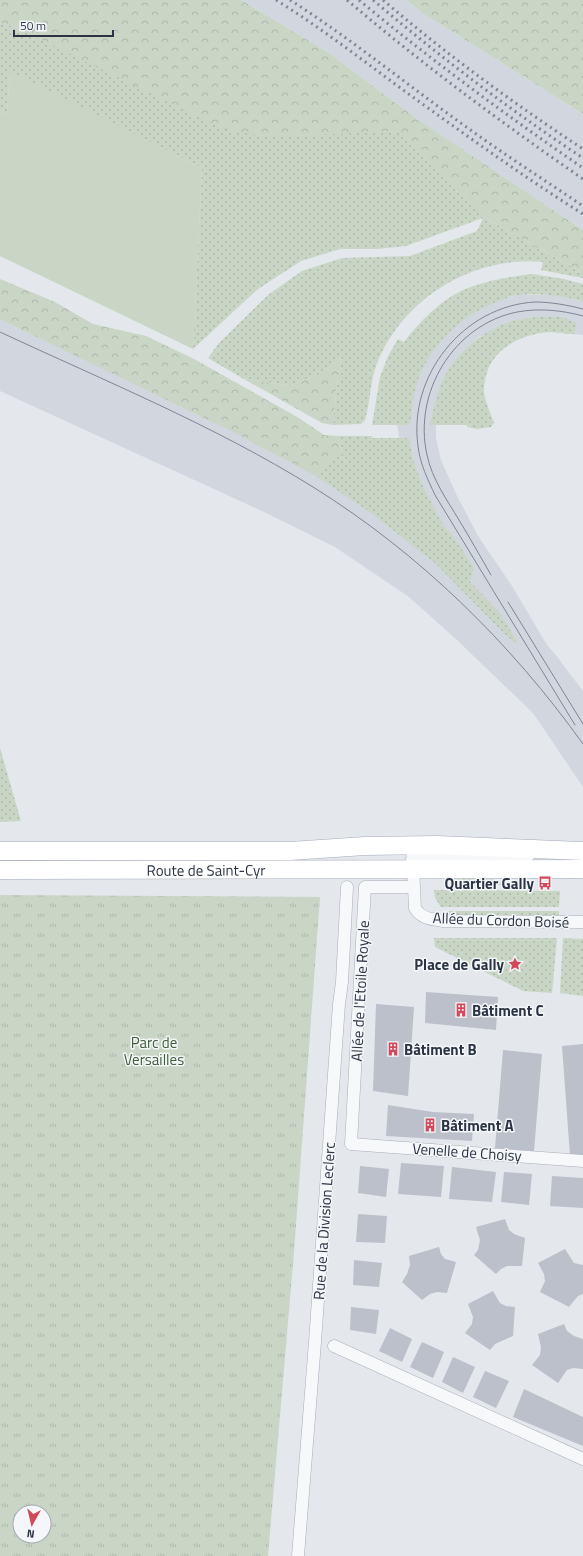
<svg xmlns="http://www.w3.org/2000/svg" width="583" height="1556" font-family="'Titillium Web',sans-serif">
  <defs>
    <pattern id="grass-dots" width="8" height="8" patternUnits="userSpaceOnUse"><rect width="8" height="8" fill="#c9d6c5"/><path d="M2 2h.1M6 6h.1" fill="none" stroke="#adb8ab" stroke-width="1.8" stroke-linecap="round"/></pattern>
    <pattern id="forest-crowns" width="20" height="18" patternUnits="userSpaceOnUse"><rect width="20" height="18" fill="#c9d6c5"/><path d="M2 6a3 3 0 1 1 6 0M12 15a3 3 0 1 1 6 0" fill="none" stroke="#adb8ab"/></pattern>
    <pattern id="park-tufts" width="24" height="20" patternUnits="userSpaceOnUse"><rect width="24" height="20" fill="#c9d6c5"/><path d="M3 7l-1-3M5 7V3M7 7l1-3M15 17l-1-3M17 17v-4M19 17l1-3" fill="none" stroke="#adb8ab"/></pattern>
  </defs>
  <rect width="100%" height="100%" fill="#e4e7ec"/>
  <path fill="#d2d6de" d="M241,0H407L421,12L583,114V230L416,118L329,53Z
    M518,295H553L583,299V335L550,332L510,333L480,336L467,348L436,419V438L441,460L456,494L478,536L512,586L547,645L555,654L583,691V787L533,713L457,640L409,597L335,547L262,511L0,391V310L391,493L401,451L397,422L402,393L454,311Z"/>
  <path fill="url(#grass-dots)" d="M0,23L13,26L339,133L397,131L483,217L583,273V278L541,270L543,262C472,255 399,300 375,369C370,385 370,403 365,420L361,424L333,425L337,385L342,358L317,375L290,386L242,378L208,358L219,343L268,295L302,271L342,258L410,256L477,231L483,218L406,246L378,249H340L301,261L258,289L193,349L202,168L10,72L7,114L0,111Z
    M532,274L564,279L583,284V301C562,296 541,293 519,295C513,295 507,298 502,300C465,313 433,341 419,377C413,392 412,410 410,425H372L380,377L388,356L398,339L404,342C419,322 439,302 461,291C483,281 509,277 532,274Z
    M540,317H562L577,323L574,334C566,334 557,332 549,332C516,335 486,352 484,388C483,397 491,414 494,423L491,427L477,429L467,427V425H430C433,411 436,397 441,384C453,356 479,333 507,323C517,319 529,318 540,317Z
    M337,436H372V438H409L413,460L423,487L445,528L451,533L474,568L470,582L500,613L519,645L508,637L435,563L371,513L316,476L336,455L345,461Z
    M0,748L21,821L0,822Z
    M454,877H486L502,882H508V885H454Z
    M434,890L560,891L559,907H441L435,898Z
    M446,911H559V916H449Z
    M434,938H557L552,993L523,991L435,947Z
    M563,938L583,939V996L560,993Z"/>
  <path fill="url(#forest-crowns)" d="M0,0H241L329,53L416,118L583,230V273L483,217L397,131L269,137L223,129L13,26L0,23Z
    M407,0H583V114L421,12Z
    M0,279L55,302L93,324L146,336L194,359L299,418L324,435L337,436L345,461L336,456L316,476L235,433L0,319Z
    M342,358L337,385L333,425L322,423L242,378L290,386L317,375Z"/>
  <path fill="url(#park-tufts)" fill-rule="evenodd" d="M0,895L320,897L294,1252L268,1556H0ZM20,1512H44V1536H20Z"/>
  <path fill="#c9d6c5" d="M10,71L202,168L193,349L0,256V111L7,114Z"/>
  <path fill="#bbc0ca" d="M426,992L498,997L496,1030L425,1023Z
    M376,1004L414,1007L408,1096L373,1091Z
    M583,1044V1155L570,1156L562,1046Z
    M503,1050L542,1054L534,1151L495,1148Z
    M388,1105L433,1112L474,1114L472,1141L386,1136Z
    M401,1163L444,1166L441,1197L398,1194Z
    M360,1166L389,1169L386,1197L358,1193Z
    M452,1167L496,1172L492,1202L449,1199Z
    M504,1172L532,1174L529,1205L501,1202Z
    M552,1176L583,1178V1208L550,1206Z
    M358,1214L387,1216L385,1243L356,1242Z
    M505,1219L509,1230L514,1234L525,1238L522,1266H507L501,1269L496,1274L474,1255L478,1250L480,1240L476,1227Z
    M439,1247L441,1254L445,1259L456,1262L447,1293L437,1292L430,1294L422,1300L402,1282L407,1274L410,1265L409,1256Z
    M565,1249L574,1263L583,1265V1294L578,1296L569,1307L540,1292L545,1281L544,1274L538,1263Z
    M354,1260L382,1263L379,1287L353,1285Z
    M493,1291L500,1303L506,1306L515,1307L513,1336L495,1344L490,1350L465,1333L472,1324L473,1317L468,1304Z
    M351,1307L379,1310L376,1334L350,1330Z
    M564,1324L567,1331L574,1336L583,1339V1369L573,1368L567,1370L558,1383L532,1365L540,1355L541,1347L538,1334Z
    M390,1328L412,1339L402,1362L379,1351Z
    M422,1342L444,1352L433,1378L410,1367Z
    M453,1357L475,1367L463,1393L442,1382Z
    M485,1371L509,1381L496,1408L473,1397Z
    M524,1389L583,1417V1446L513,1417Z"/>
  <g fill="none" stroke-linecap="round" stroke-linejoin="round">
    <g stroke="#a9aeb7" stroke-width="13">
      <path id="minor" d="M412,846L415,908C421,919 432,919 444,921L583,922
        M412,859L511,858L529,855
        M413,887H365L351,1144L583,1161
        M334,1346L583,1459
        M298,1556L315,1342L339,1004L342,982L347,887"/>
    </g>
    <g stroke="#a3abb8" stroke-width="19">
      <g id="primary">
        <path d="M0,851H290L365,846L437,845L583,851"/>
        <path id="s1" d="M0,870L583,869"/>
      </g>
    </g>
    <use href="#minor" stroke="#f7f8fa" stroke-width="12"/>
    <use href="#primary" stroke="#fff" stroke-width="18"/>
    <path stroke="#7d8696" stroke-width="1" d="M0,332C105,381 215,426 313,487C419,553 511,643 583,744
      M491,575C480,556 470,538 459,520C447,500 432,479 427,455C413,393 453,325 517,312C539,308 561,310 583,316
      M508,602L583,724
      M575,725L435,495C428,480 420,464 418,446C408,376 463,306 535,302C551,302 567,305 583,309"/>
    <path stroke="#7d8696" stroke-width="3" stroke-dasharray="2 4" stroke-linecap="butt" d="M276,0C323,29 366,63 410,95C467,136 524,177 583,214
      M290,0C353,40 411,88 472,131C508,157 546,181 583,206
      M347,0C422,64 502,123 583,179
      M359,0C431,60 506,115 583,168
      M373,0C440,57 510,110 583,158
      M383,0C446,54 513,103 583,149"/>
  </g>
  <defs>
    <g id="bus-bare" transform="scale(1.08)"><path d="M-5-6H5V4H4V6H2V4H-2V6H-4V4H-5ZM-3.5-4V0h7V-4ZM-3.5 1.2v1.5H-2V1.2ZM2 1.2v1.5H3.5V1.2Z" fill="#d1495b" stroke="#f4f6f9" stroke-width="2.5" paint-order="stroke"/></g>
    <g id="sight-bare" transform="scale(1.08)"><path d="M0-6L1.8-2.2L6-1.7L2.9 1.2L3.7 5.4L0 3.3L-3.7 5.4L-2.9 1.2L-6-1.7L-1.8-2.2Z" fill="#d1495b" stroke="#f4f6f9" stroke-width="2.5" paint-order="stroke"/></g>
    <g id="building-bare" transform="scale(1.08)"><path d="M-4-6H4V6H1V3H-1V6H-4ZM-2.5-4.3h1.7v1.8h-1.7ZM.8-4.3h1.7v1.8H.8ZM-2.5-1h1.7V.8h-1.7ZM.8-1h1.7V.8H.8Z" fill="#d1495b" stroke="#f4f6f9" stroke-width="2.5" paint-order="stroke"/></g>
  </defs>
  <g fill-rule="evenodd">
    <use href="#bus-bare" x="545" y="883"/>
    <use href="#sight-bare" x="515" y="964"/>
    <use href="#building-bare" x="461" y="1010"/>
    <use href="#building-bare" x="393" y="1049"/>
    <use href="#building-bare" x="430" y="1125"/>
  </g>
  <g text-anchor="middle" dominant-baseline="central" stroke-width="3" stroke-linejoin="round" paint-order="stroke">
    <g font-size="15" fill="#2b3445" stroke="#f4f6f9">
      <text stroke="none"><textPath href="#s1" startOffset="206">Route de Saint-Cyr</textPath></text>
      <text transform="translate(501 920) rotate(2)">Allée du Cordon Boisé</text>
      <text transform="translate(360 991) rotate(-87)">Allée de l'Etoile Royale</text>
      <text transform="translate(467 1152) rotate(4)">Venelle de Choisy</text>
      <text transform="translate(324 1221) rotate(-86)">Rue de la Division Leclerc</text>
    </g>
    <g font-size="15" font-weight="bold" fill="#2b3445" stroke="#f4f6f9" text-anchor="start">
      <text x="534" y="883" text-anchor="end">Quartier Gally</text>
      <text x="504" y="964" text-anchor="end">Place de Gally</text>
      <text x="472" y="1010">Bâtiment C</text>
      <text x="404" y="1049">Bâtiment B</text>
      <text x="441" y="1125">Bâtiment A</text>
    </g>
    <g font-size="15" fill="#3f6138" stroke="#f4f6f9">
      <text x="154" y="1042">Parc de<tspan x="154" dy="17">Versailles</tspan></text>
    </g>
  </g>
  <g transform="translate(32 1524) rotate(188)"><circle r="19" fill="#f4f6f9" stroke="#a4a8b1"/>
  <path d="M0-3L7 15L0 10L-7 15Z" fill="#d1495b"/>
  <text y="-6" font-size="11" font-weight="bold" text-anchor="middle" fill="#2b3445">N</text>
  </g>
  <path d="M14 30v6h99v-6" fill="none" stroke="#2b3445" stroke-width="2"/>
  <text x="20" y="30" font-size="12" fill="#2b3445" stroke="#f4f6f9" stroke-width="3" paint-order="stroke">50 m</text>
</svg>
